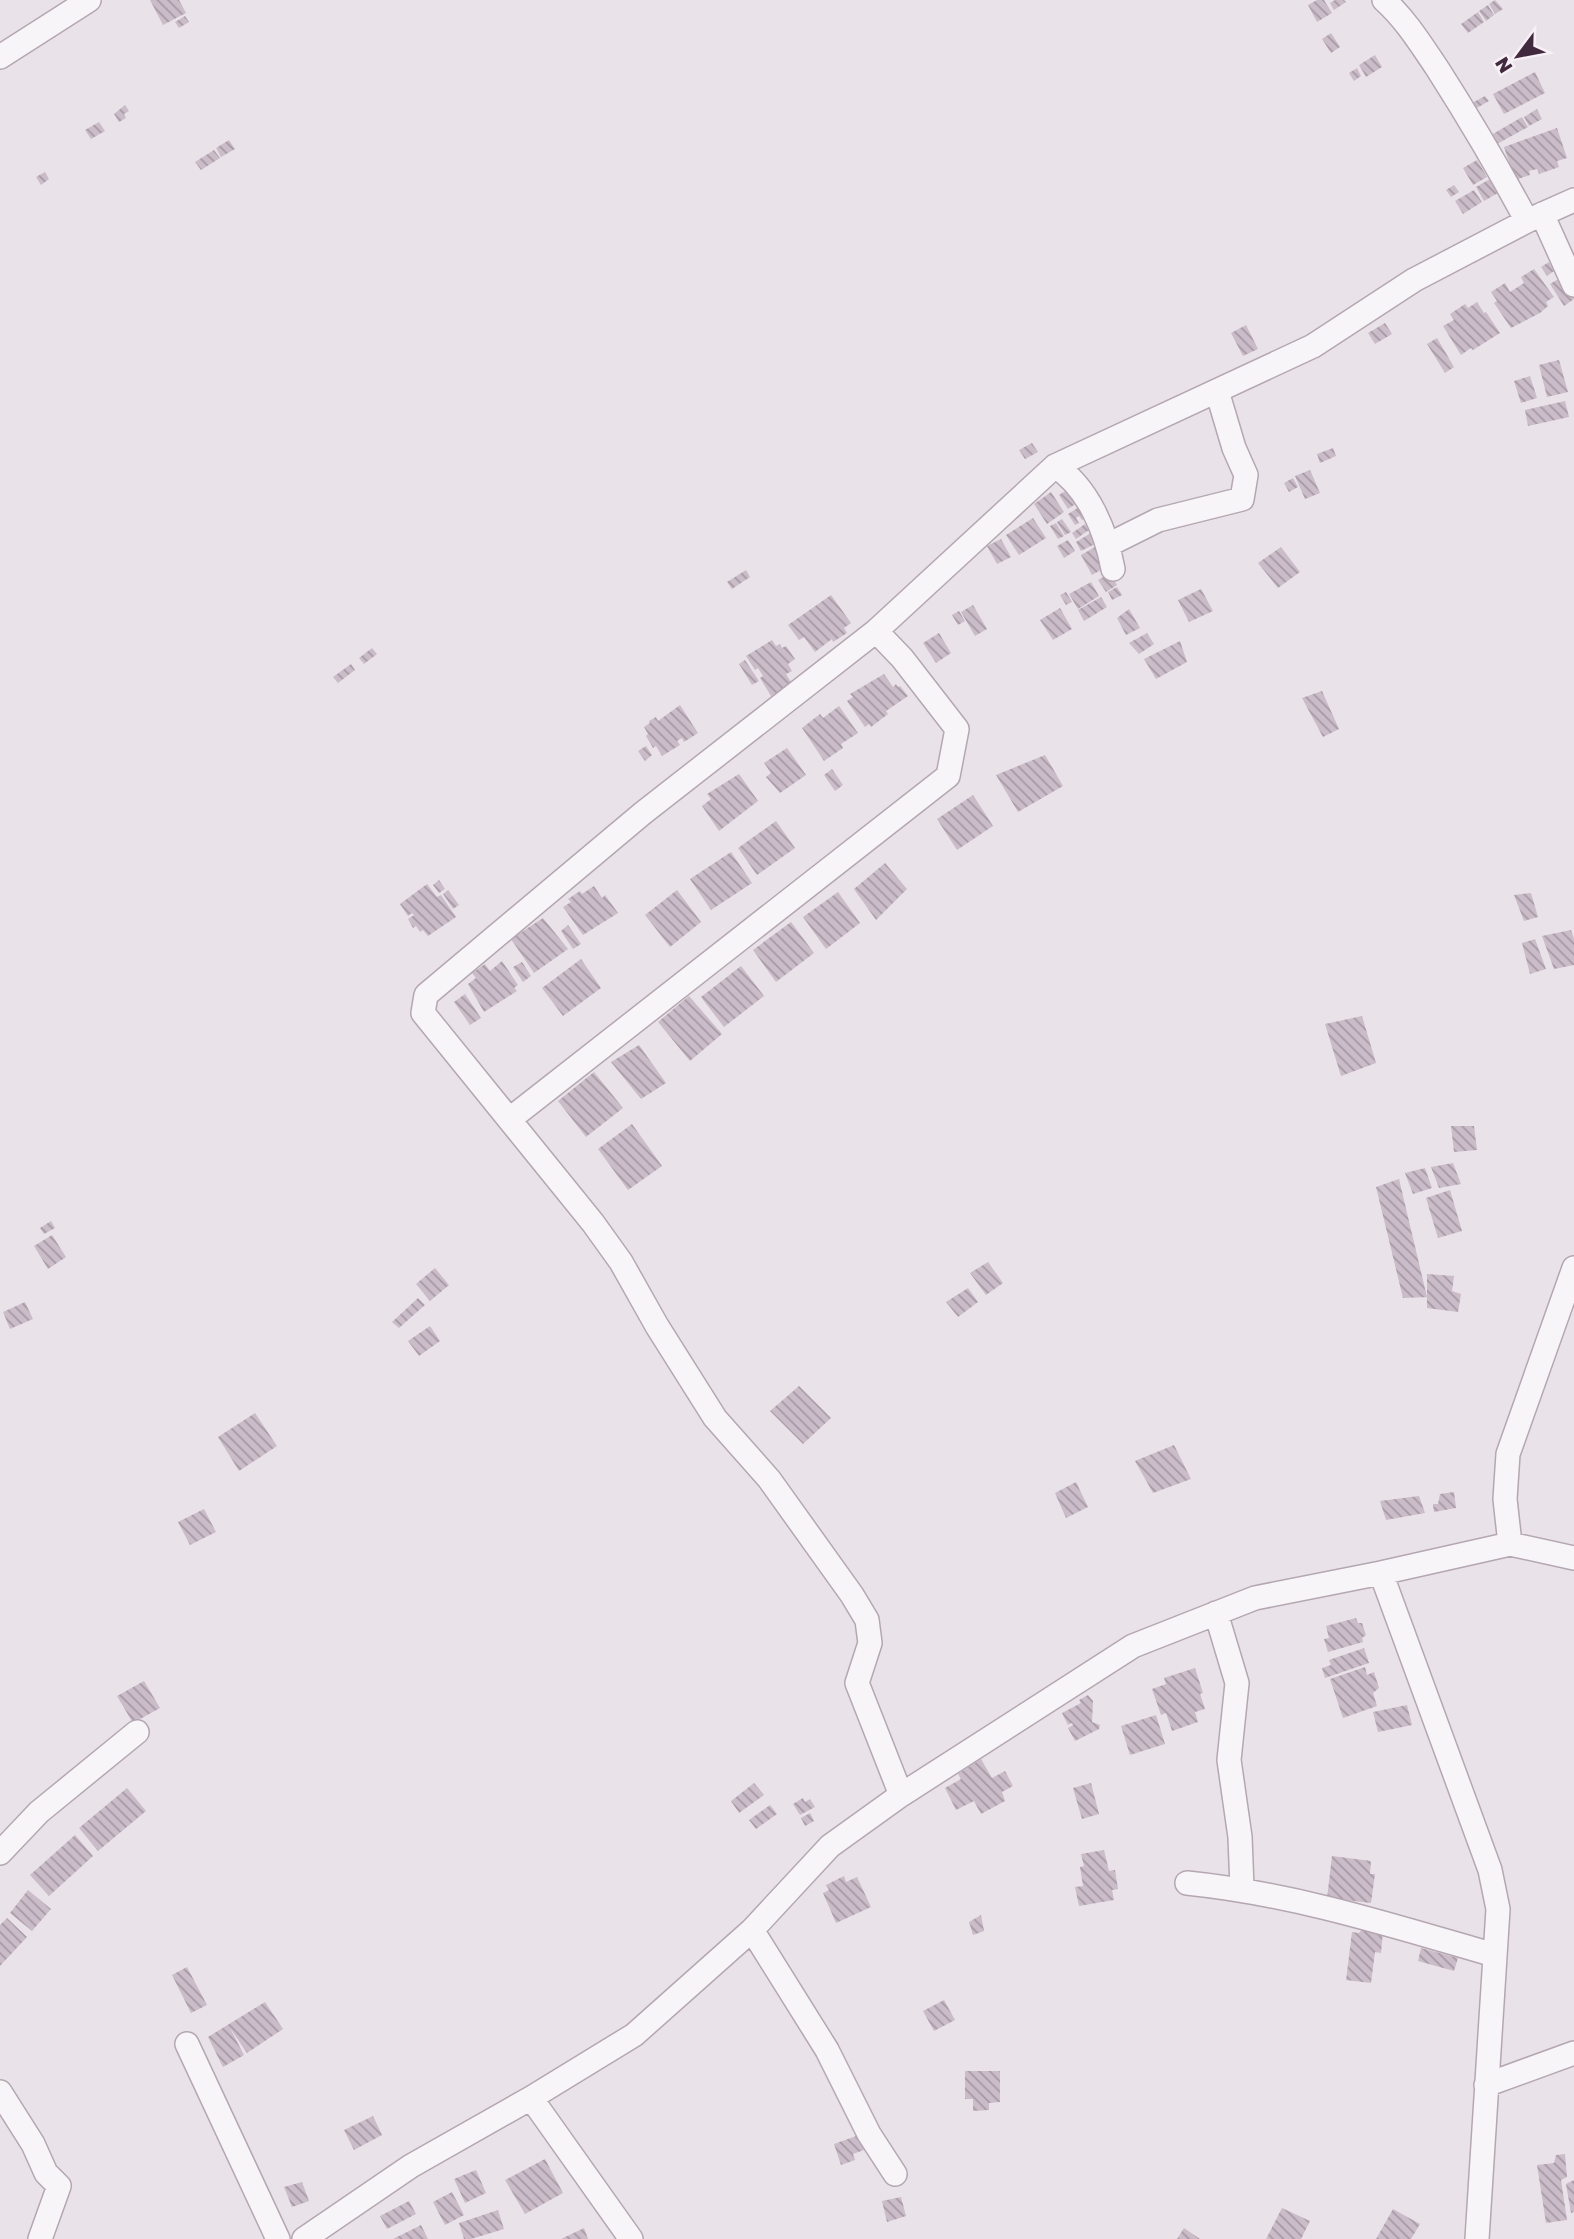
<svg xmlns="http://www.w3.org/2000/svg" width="1574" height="2239" font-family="'Golos Text',sans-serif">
  <defs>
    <pattern id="building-back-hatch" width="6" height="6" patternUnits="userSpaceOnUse" patternTransform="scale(1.75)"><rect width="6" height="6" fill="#cabcc8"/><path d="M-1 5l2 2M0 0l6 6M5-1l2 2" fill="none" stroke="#a699a4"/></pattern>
  </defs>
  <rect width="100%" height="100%" fill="#eae2e9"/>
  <path fill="url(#building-back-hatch)" d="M150,0H179L186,13L163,25Z
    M1317,0H1324L1332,13L1317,22L1308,5Z
    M1335,0H1344L1346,2L1334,10L1330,3Z
    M1495,0L1503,9L1495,14L1489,4Z
    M1488,5L1494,15L1486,21L1479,11Z
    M1478,12L1484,22L1468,33L1461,24Z
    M185,16L189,22L179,28L175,22Z
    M1331,33L1340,47L1331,53L1322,39Z
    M1375,55L1382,67L1366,77L1359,65Z
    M1357,68L1361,76L1354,81L1349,73Z
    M1535,72L1545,93L1504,114L1493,94Z
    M1485,96L1489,101L1475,109L1472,103Z
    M125,105L129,111L124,114L126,118L119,122L114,114Z
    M1537,109L1542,119L1529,126L1524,117Z
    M1522,117L1528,127L1497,144L1491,135Z
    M99,122L105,131L91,139L85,130Z
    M1557,128L1567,158L1557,161L1559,167L1539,174L1537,169L1529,171L1530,175L1515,180L1504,147Z
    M229,140L235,149L221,157L216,148Z
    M214,150L220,158L201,170L195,162Z
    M1477,160L1487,177L1473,185L1463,168Z
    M45,172L49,179L41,185L36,177Z
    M1490,179L1498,193L1484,201L1476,187Z
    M1454,185L1459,192L1451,197L1446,190Z
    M1474,190L1482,202L1463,214L1455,201Z
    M1549,262L1554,271L1547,276L1541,267Z
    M1534,269L1554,297L1546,302L1548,306L1540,313L1511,328L1494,303L1497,301L1491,292L1505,283L1510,292L1524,283L1521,277Z
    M1560,278L1574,299L1564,306L1550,284Z
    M1477,302L1484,313L1486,312L1500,333L1473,350L1471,348L1461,355L1443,326L1454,320L1450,314L1465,304L1468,308Z
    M1385,323L1392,334L1375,344L1368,333Z
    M1246,325L1258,349L1243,356L1231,333Z
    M1437,338L1454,367L1445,373L1427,344Z
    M1559,360L1568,392L1547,397L1539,365Z
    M1530,376L1537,398L1521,403L1514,381Z
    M1565,401L1569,417L1528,426L1525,410Z
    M1032,443L1038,452L1025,459L1019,450Z
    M1333,448L1336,456L1320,463L1317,454Z
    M1310,470L1320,493L1305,499L1295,476Z
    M1293,478L1298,487L1289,492L1284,483Z
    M1071,487L1080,501L1068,509L1059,495Z
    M1051,492L1064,512L1047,524L1034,504Z
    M1084,504L1091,515L1082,520L1079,516L1076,518L1079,523L1075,525L1068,514Z
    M1033,518L1046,538L1019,555L1006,535Z
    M1062,519L1071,532L1065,535L1057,522Z
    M1056,523L1064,536L1058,539L1050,526Z
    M1085,524L1089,530L1076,539L1072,533Z
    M1091,533L1097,543L1081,551L1076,542Z
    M1001,539L1011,557L997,564L987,546Z
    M1068,540L1075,551L1064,558L1057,546Z
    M1095,547L1106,567L1092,575L1081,555Z
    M1281,547L1300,572L1278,588L1258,563Z
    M746,570L750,577L732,589L727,582Z
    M1110,573L1117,585L1106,592L1098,580Z
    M1091,582L1099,596L1078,609L1069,594Z
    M1117,587L1122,595L1112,600L1108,592Z
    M1201,589L1213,611L1189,622L1178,600Z
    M1066,592L1072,602L1066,605L1060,595Z
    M831,595L851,623L844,628L847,633L833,642L832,639L815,652L804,637L799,640L788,625Z
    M1101,597L1107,607L1084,621L1078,610Z
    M973,605L987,629L975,636L961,612Z
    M1060,608L1072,629L1053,640L1040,620Z
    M1129,609L1140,628L1126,635L1117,618Z
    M959,611L965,621L958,625L952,615Z
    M939,633L951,653L936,663L923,643Z
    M1147,633L1154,644L1139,654L1129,643Z
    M772,640L776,646L780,644L782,648L786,646L795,659L788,664L792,671L786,674L792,684L771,696L760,678L763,676L758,668L755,670L746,656Z
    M1180,641L1187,662L1156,679L1144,659Z
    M372,648L377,654L364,664L359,658Z
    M745,660L759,681L752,685L739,664Z
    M351,664L355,670L338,683L333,677Z
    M884,674L893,687L896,684L898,687L900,686L908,696L886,711L888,714L871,727L869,724L865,727L847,701L853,697L850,694Z
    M1322,691L1339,729L1323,737L1302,698Z
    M680,705L698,733L684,742L682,738L677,741L680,745L662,756L656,746L653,748L646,736L648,734L644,727L650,723L649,721L656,717L658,721Z
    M839,706L858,733L841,744L843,748L824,761L802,728L820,714L823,718Z
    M646,746L652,755L645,761L638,751Z
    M787,748L806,775L780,793L766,777L771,773L764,763Z
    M1045,755L1063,786L1018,812L996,775Z
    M832,769L843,785L835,791L824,775Z
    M739,774L758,801L719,831L702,806L711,799L707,794Z
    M973,795L993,826L957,850L937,819Z
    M776,821L795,848L757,875L738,848Z
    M731,852L752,883L711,910L690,879Z
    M885,863L907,889L876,920L854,889Z
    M439,880L445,889L439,893L433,885Z
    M427,884L437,897L441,895L456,917L428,936L423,930L420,932L416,926L413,928L408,919L414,915L412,913L408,916L400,904Z
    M594,886L602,898L605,895L618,913L583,935L563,907L571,902L568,899L580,891L582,894Z
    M448,890L459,905L453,909L443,894Z
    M677,890L701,922L670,947L645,915Z
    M838,892L860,923L826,949L803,917Z
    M1531,893L1538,917L1524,921L1514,895Z
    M543,918L568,949L534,973L511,939Z
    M791,922L814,953L776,982L753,950Z
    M568,925L581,944L573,949L561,931Z
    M1571,930L1574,939V965L1554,969L1542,936Z
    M1535,939L1546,969L1530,974L1522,943Z
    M581,959L601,988L563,1016L542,988Z
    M502,961L518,985L514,988L517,991L484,1012L468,984L476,978L472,973L485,964L490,971Z
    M522,962L531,976L523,982L513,967Z
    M741,966L764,996L724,1027L701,997Z
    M465,994L481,1018L470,1025L454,1002Z
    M689,996L722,1034L690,1061L658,1022Z
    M1362,1016L1376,1063L1341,1076L1325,1024Z
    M639,1045L666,1083L641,1099L611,1062Z
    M594,1072L623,1108L586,1137L558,1101Z
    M632,1124L662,1166L628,1190L598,1149Z
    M1451,1126H1474L1477,1150L1454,1152Z
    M1453,1163L1461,1184L1439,1188L1431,1167Z
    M1425,1168L1432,1188L1413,1194L1405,1173Z
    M1399,1179L1427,1297L1403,1298L1376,1187Z
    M1450,1190L1462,1231L1438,1238L1426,1198Z
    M51,1221L55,1228L44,1234L40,1228Z
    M52,1235L66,1257L48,1269L34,1246Z
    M988,1262L1003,1283L986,1295L970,1273Z
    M435,1268L449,1285L430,1301L416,1284Z
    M1427,1274L1454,1276L1452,1291L1461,1294L1458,1312L1427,1308Z
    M968,1288L978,1302L958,1317L946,1302Z
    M418,1298L425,1305L399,1328L392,1322Z
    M25,1302L33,1319L10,1329L3,1312Z
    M430,1326L440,1341L419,1356L408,1341Z
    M799,1386L831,1418L803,1444L770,1411Z
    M255,1413L277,1446L239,1471L218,1437Z
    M1174,1445L1191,1479L1153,1493L1135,1461Z
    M1076,1482L1088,1507L1066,1518L1055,1493Z
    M1454,1492L1456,1508L1434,1512L1433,1504H1438L1440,1494Z
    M1419,1496L1425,1513L1386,1520L1380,1501Z
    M204,1509L216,1532L190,1545L178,1522Z
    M1356,1618L1358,1623H1362L1366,1635L1362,1638L1363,1642L1328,1652L1324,1639L1329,1638L1326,1626Z
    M1364,1648L1369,1663L1325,1678L1322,1668L1331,1665L1329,1660Z
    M1365,1667L1367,1675L1374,1672L1379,1688L1373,1693L1377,1706L1343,1718L1330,1679Z
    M1195,1668L1203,1693L1200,1694L1205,1709L1195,1712L1198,1722L1172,1731L1166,1713L1161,1715L1152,1689L1166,1684L1164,1678Z
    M144,1681L160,1708L133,1723L117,1696Z
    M1088,1695L1093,1701L1092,1722L1100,1725L1099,1729L1075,1741L1068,1728L1073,1725L1072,1723L1068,1725L1062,1713L1081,1703L1079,1700Z
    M1407,1705L1412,1725L1378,1732L1373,1712Z
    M1156,1715L1165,1744L1130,1755L1121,1726Z
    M981,1759L992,1778L1005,1771L1013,1786L1002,1792L1005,1801L981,1814L974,1801L956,1810L945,1788L961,1779L958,1774Z
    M754,1783L764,1795L739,1813L731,1801Z
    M1091,1783L1099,1814L1082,1819L1073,1788Z
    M127,1788L146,1811L98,1851L79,1828Z
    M803,1798L805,1802L810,1799L815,1807L800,1815L793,1804Z
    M770,1805L777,1814L756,1829L749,1820Z
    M810,1813L814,1821L805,1826L801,1818Z
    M75,1835L93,1856L49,1896L30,1875Z
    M1104,1850L1109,1871L1115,1870L1118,1889L1112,1890L1114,1900L1079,1906L1075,1887L1083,1886L1080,1867L1084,1866L1081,1854Z
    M1332,1856L1371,1861L1370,1874H1375L1371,1903L1327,1898Z
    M844,1876L846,1882L857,1877L871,1907L836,1923L823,1893L829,1890L826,1885Z
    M28,1890L51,1909L32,1931L10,1913Z
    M981,1915L984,1931L973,1935L969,1922Z
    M7,1918L27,1937L0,1966V1925Z
    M1363,1928L1383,1931L1381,1953L1375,1952L1371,1983L1346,1980L1352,1932L1359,1933Z
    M1421,1948L1458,1958L1454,1971L1418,1961Z
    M187,1967L207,2005L191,2013L172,1975Z
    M944,2000L955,2020L934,2031L923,2011Z
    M265,2002L283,2029L247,2053L230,2028L244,2055L223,2067L208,2037Z
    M965,2071H1000V2102L989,2103V2110L973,2111V2099H965Z
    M373,2116L382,2135L354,2150L344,2130Z
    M859,2135L864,2150L853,2154L855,2160L841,2165L834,2144Z
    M1565,2154L1567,2177L1561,2180L1567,2220L1546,2223L1537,2165L1554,2163L1556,2155Z
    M545,2159L563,2193L525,2214L505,2180Z
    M476,2170L486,2193L465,2203L454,2179Z
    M1574,2180V2212L1571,2213L1566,2184Z
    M302,2182L309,2201L292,2207L284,2187Z
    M452,2192L464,2215L445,2225L433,2202Z
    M901,2197L906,2216L887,2222L882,2201Z
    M409,2201L416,2214L387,2229L380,2216Z
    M1282,2208L1310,2221L1301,2239H1266Z
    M1393,2209L1420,2224L1411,2239H1376Z
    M498,2210L504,2229L471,2239H464L459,2223Z
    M421,2225L428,2239H393Z
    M584,2228L588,2239H561Z
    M1184,2228L1200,2239H1177Z"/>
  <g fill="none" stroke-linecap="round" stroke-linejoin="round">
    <g stroke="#b4a7b2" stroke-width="26">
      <path id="minor" d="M1384,0C1406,20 1420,43 1437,68C1469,118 1499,169 1527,221
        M0,57L89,0
        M1542,214L1574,285
        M1055,466C1088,487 1106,531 1113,569
        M1108,545L1158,520L1242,499L1246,475L1234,448L1217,391
        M510,1119L948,776L957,729L902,658L876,631
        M1510,1544L1505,1499L1508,1454L1574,1268
        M1381,1573L1490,1870L1498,1909L1477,2239
        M1216,1613L1237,1683L1229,1760L1240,1837L1242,1888
        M901,1795L857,1683L870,1643L867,1620L852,1595L769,1479L715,1418L657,1326L621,1262L593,1223L423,1013L426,995L643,813L876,631L1055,466L1313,346L1414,280L1527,221L1574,200
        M0,1853L39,1812L137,1732
        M1187,1883C1294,1894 1391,1925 1494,1955
        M752,1930L827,2050L869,2134L895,2174
        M187,2044L278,2239
        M1486,2085L1574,2053
        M0,2092L33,2144L46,2173L59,2186L40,2239
        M531,2098L631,2239
        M304,2239L411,2166L531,2098L634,2035L752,1930L830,1846L901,1795L1133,1646L1255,1598L1381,1573L1510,1544L1574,1558"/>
    </g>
    <use href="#minor" stroke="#f8f5f8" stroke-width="23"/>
  </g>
  <g transform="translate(1518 56) rotate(238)" stroke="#f7f1f7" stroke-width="5" paint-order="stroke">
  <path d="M0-5L12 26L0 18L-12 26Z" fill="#422a3e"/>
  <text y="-10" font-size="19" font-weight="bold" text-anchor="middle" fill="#422a3e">N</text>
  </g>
</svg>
